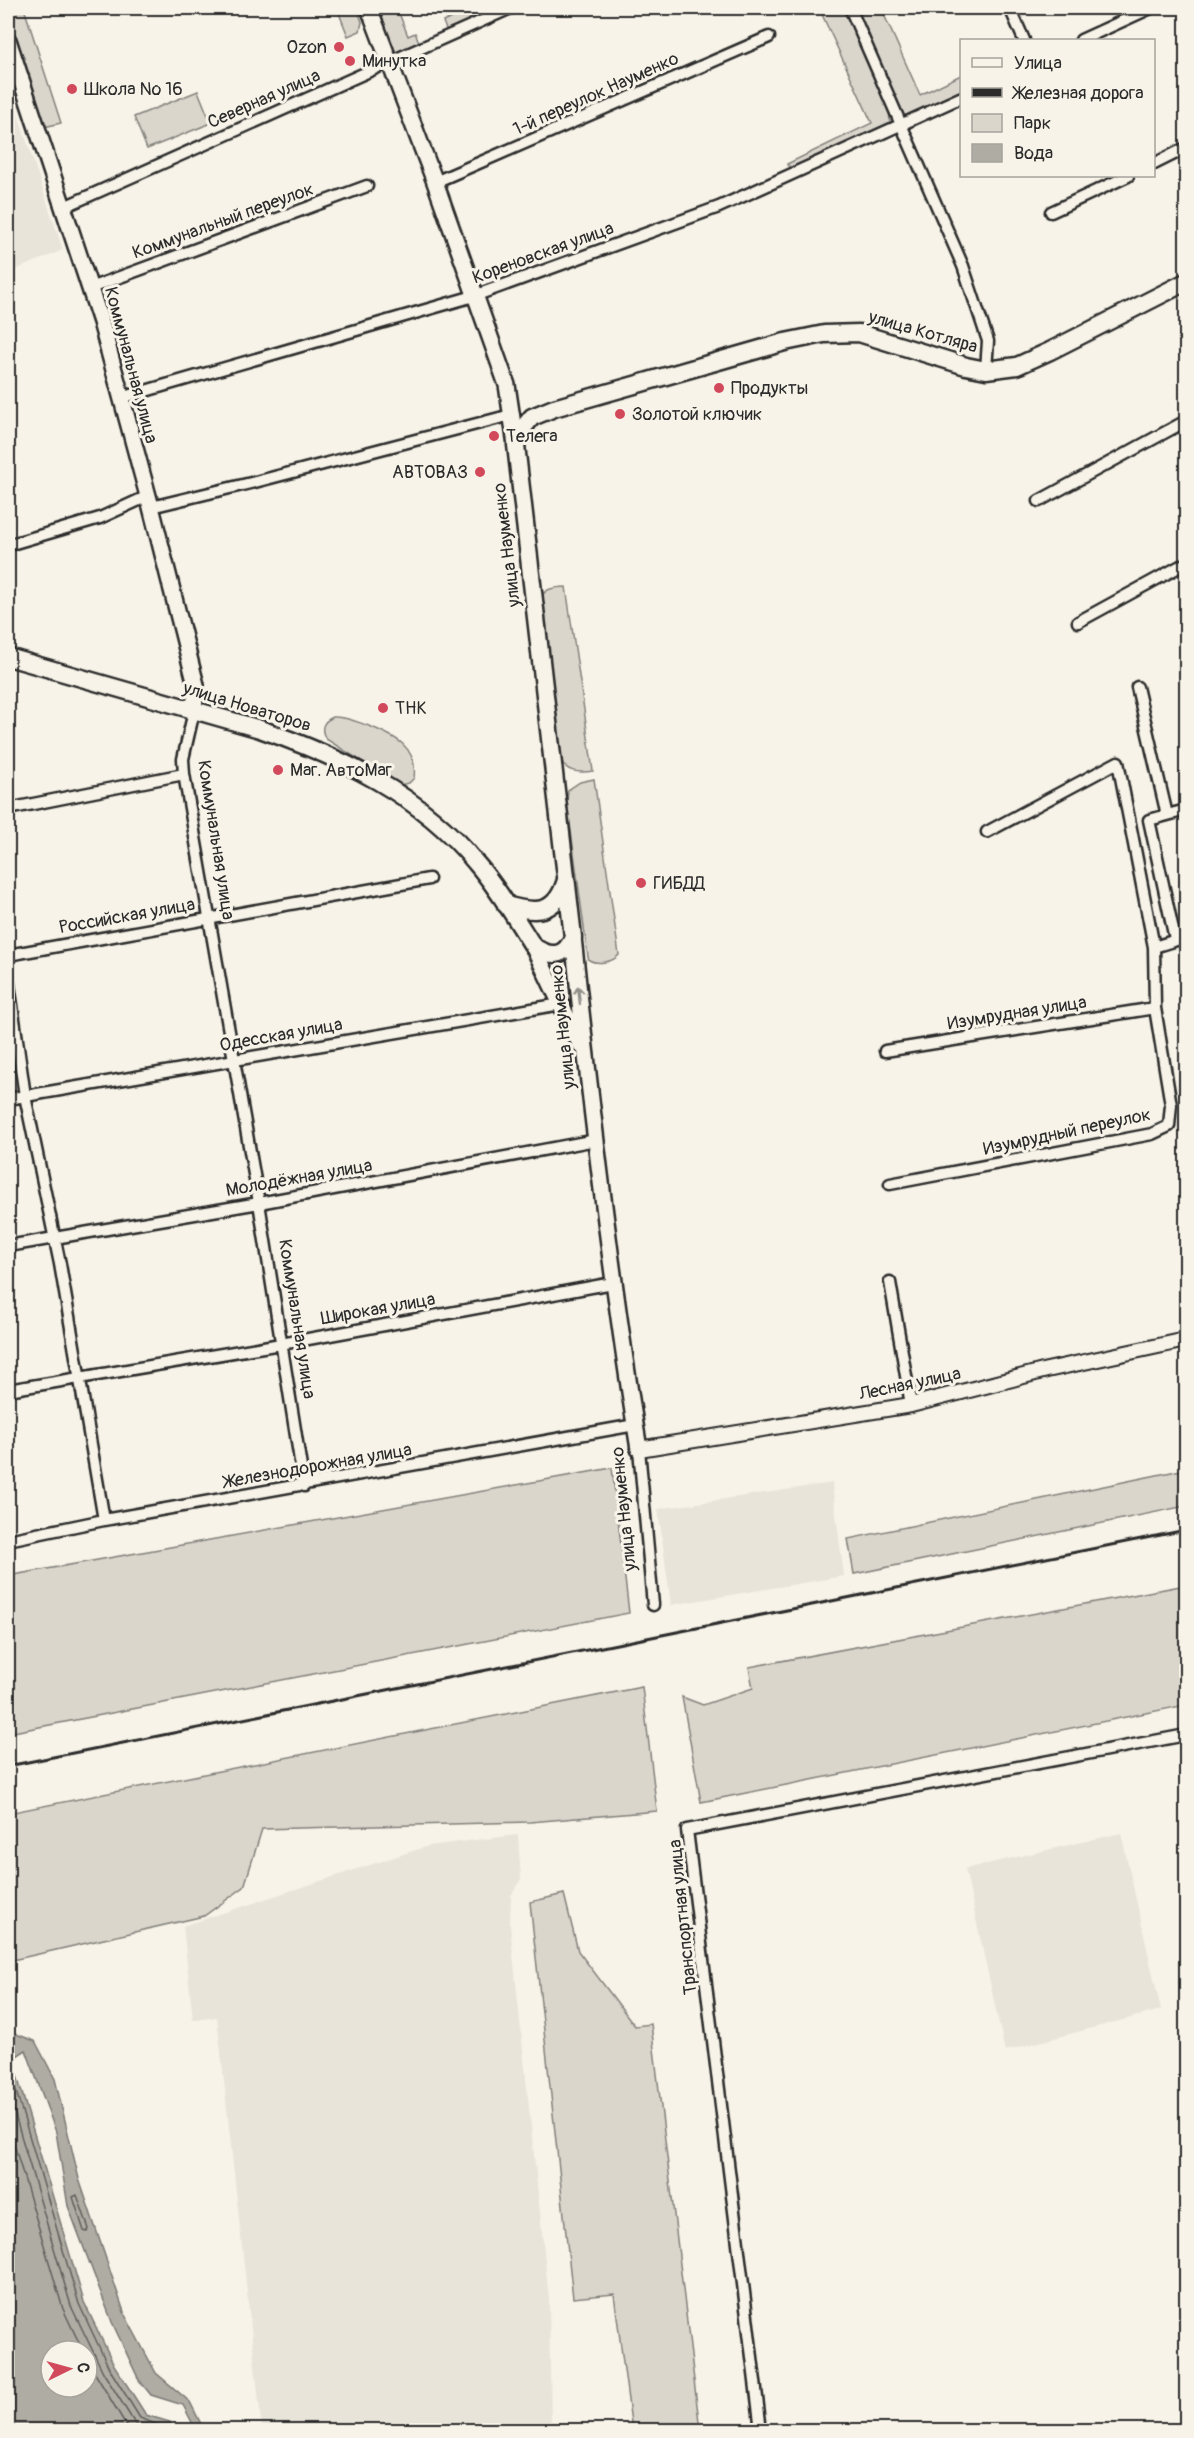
<svg xmlns="http://www.w3.org/2000/svg" width="1194" height="2438" font-family="Pangolin,sans-serif">
  <rect width="100%" height="100%" fill="#f7f3e8"/>
  <filter id="ink" filterUnits="userSpaceOnUse"><feTurbulence type="fractalNoise" baseFrequency=".0167" numOctaves="2"/><feDisplacementMap in="SourceGraphic" scale="12" xChannelSelector="R" yChannelSelector="G"/><feConvolveMatrix kernelMatrix="1 2 1 2 8 2 1 2 1" color-interpolation-filters="sRGB"/></filter>
  <g filter="url(#ink)">
    <path fill="#e8e4da" d="M8,85L63,250L8,273Z
      M832,1483L844,1576L671,1605L658,1509Z
      M1121,1833L1161,2010L1005,2051L965,1869Z
      M518,1835L521,1879L511,1896L510,1925L549,2299L551,2430H262L217,2017L193,2020L183,1926L428,1846Z"/>
    <path fill="#dad6cc" stroke="#82807c" stroke-width="1.5" d="M8,8H24L61,123L44,127L8,17Z
      M337,8H357L362,22L360,31L348,36Z
      M372,8H397L408,36L415,33L421,46L393,55Z
      M473,8H502L448,34L443,22Z
      M819,8H844C854,28 896,107 889,124L792,169L787,164L872,123Z
      M853,8H881L920,95L961,75V92L908,117L901,115Z
      M198,91L211,123L147,149L134,117Z
      M566,587L593,771C579,773 565,773 560,758L541,599C544,587 556,588 566,587Z
      M333,717C345,716 357,722 369,726C394,736 418,746 414,778L409,783L400,785L326,739C320,729 322,722 333,717Z
      M594,779L619,955C613,962 597,965 589,960L588,957L567,801L568,790L580,782Z
      M612,1468L629,1613L8,1733V1576Z
      M1186,1469V1506L854,1574L848,1539Z
      M1186,1585V1705L701,1802L682,1697L703,1705L753,1688L749,1667Z
      M642,1687L657,1811L530,1822L262,1829L244,1887L204,1916L8,1961V1813Z
      M564,1894L578,1951L635,2026L651,2024L700,2430H632L614,2294L573,2298L530,1902Z"/>
    <path fill="#afaca4" stroke="#7a7874" stroke-width="1.5" fill-rule="evenodd" d="M8,2031L35,2041L55,2079L79,2179L125,2315L156,2373L190,2402L204,2430H196L183,2405L151,2395L139,2380L112,2322L68,2206L56,2132L26,2050L12,2059L84,2302L114,2365L146,2415L170,2422L171,2430H8ZM51,2351H87V2387H51Z"/>
    <g fill="none" stroke-linecap="round" stroke-linejoin="round">
      <path stroke="#605f5b" stroke-width="1.5" d="M8,2064L79,2304L109,2368L140,2418L163,2427L165,2430
        M8,2091L71,2306L103,2372L134,2422L139,2427L150,2430
        M8,2124L63,2309L83,2351
        M77,2195L89,2229L87,2232L84,2231L73,2197Z
        M87,2360L129,2430"/>
      <g stroke="#2b2b2b" stroke-width="15">
        <path id="minor" d="M850,8L963,266L988,341L986,370
          M1010,8L1024,40
          M1081,40L1151,8
          M1154,164L1186,148
          M435,182L769,37
          M64,207L511,8
          M1051,212L1128,176
          M90,288L367,186
          M121,398L474,296L719,207L962,97
          M1039,501L1186,421
          M151,507L255,482L511,415
          M8,545L100,518L148,496
          M1078,622L1186,563
          M1137,687L1167,815
          M194,711L183,759L184,774L259,1203L304,1486
          M8,809L184,774
          M1175,939L1149,820L1186,810
          M1154,947L1186,937
          M8,955L429,879
          M8,977L25,1096L60,1264L104,1520
          M885,1051L1155,1008
          M8,1099L561,1004
          M890,1184L1152,1134L1169,1126L1171,1105L1155,1008L1154,947L1118,762L987,832
          M8,1246L259,1203L596,1140
          M890,1282L911,1405
          M8,1390L281,1344L613,1283
          M639,1449L653,1605
          M8,1540L104,1520L635,1425
          M761,2430L687,1830L1186,1735"/>
      </g>
      <g stroke="#2b2b2b" stroke-width="18">
        <path id="tertiary" d="M639,1449L911,1405L1047,1370L1186,1340"/>
      </g>
      <g stroke="#2b2b2b" stroke-width="20">
        <path id="secondary" d="M369,8L435,182L507,385L516,445
          M8,40L101,322L151,507L196,685L194,711
          M573,937C591,1108 611,1279 639,1449
          M533,946L580,1044"/>
      </g>
      <g stroke="#2b2b2b" stroke-width="21">
        <path id="primary" d="M8,657L260,729C341,757 421,795 476,863C498,888 515,918 533,946C550,958 565,958 573,937L516,445L523,428L532,417L554,408L785,342L824,334L859,333L966,366L986,370L1017,366L1050,351L1186,282
          M506,905C537,914 556,914 566,880"/>
      </g>
      <use href="#minor" stroke="#f7f3e8" stroke-width="10"/>
      <use href="#tertiary" stroke="#f7f3e8" stroke-width="14"/>
      <use href="#secondary" stroke="#f7f3e8" stroke-width="15"/>
      <use href="#primary" stroke="#f7f3e8" stroke-width="16"/>
      <path stroke="#2b2b2b" stroke-width="3" d="M8,1766L1186,1530"/>
    </g>
    <defs><path id="oneway-shaft" d="M-6 0H5M1.5-3L5.5 0L1.5 3" fill="none" stroke-width="1.6" stroke-linecap="round" stroke-linejoin="round" transform="scale(1.5)"/></defs>
    <use stroke="#918f8a" href="#oneway-shaft" transform="translate(579 995) rotate(-96)"/>
  </g>
  <g fill="#d1495b" stroke="#f7f3e8" stroke-width="2">
    <circle cx="339" cy="47" r="6"/>
    <circle cx="350" cy="61" r="6"/>
    <circle cx="72" cy="89" r="6"/>
    <circle cx="719" cy="388" r="6"/>
    <circle cx="620" cy="414" r="6"/>
    <circle cx="494" cy="436" r="6"/>
    <circle cx="480" cy="472" r="6"/>
    <circle cx="383" cy="708" r="6"/>
    <circle cx="278" cy="770" r="6"/>
    <circle cx="641" cy="883" r="6"/>
  </g>
  <g text-anchor="middle" dominant-baseline="central" stroke-width="6" stroke-linejoin="round" paint-order="stroke">
    <g font-size="18" fill="#2b2b2b" stroke="#f7f3e8" text-anchor="start">
      <text x="327" y="47" text-anchor="end">Ozon</text>
      <text x="362" y="61">Минутка</text>
      <text x="84" y="89">Школа № 16</text>
      <text x="731" y="388">Продукты</text>
      <text x="632" y="414">Золотой ключик</text>
      <text x="506" y="436">Телега</text>
      <text x="468" y="472" text-anchor="end">АВТОВАЗ</text>
      <text x="395" y="708">ТНК</text>
      <text x="290" y="770">Маг. АвтоМаг</text>
      <text x="653" y="883">ГИБДД</text>
    </g>
    <g font-size="18" fill="#2b2b2b" stroke="#f7f3e8">
      <text transform="translate(596 94) rotate(-24)">1-й переулок Науменко</text>
      <text transform="translate(264 99) rotate(-24)">Северная улица</text>
      <text transform="translate(223 221) rotate(-20)">Коммунальный переулок</text>
      <text transform="translate(543 253) rotate(-20)">Кореновская улица</text>
      <text transform="translate(923 332) rotate(16)">улица Котляра</text>
      <text transform="translate(131 365) rotate(75)">Коммунальная улица</text>
      <text transform="translate(507 545) rotate(-97)">улица Науменко</text>
      <text transform="translate(247 707) rotate(17)">улица Новаторов</text>
      <text transform="translate(216 840) rotate(81)">Коммунальная улица</text>
      <text transform="translate(127 916) rotate(-10)">Российская улица</text>
      <text transform="translate(1017 1013) rotate(-9)">Изумрудная улица</text>
      <text transform="translate(563 1027) rotate(-96)">улица Науменко</text>
      <text transform="translate(281 1035) rotate(-10)">Одесская улица</text>
      <text transform="translate(1067 1132) rotate(-12)">Изумрудный переулок</text>
      <text transform="translate(299 1178) rotate(-10)">Молодёжная улица</text>
      <text transform="translate(378 1309) rotate(-10)">Широкая улица</text>
      <text transform="translate(297 1319) rotate(81)">Коммунальная улица</text>
      <text transform="translate(910 1384) rotate(-12)">Лесная улица</text>
      <text transform="translate(318 1466) rotate(-10)">Железнодорожная улица</text>
      <text transform="translate(624 1509) rotate(-96)">улица Науменко</text>
      <text transform="translate(683 1917) rotate(-96)">Транспортная улица</text>
    </g>
  </g>
  <rect width="1194" height="2438" fill="none" stroke="#f7f3e8" stroke-width="30"/>
  <rect x="15" y="15" width="1164" height="2408" fill="none" stroke="#2b2b2b" stroke-width="2" filter="url(#ink)"/>
  <rect x="960" y="39" width="195" height="138" fill="#f7f3e8" stroke="#a5a39c" stroke-width="1.5"/>
  <rect x="972" y="58" width="30" height="9" fill="#f7f3e8" stroke="#a5a39c" stroke-width="1.5"/>
  <text x="1014" y="69" font-size="18" fill="#2b2b2b">Улица</text>
  <rect x="972" y="88" width="30" height="9" fill="#2b2b2b" stroke="#a5a39c" stroke-width="1.5"/>
  <text x="1014" y="99" font-size="18" fill="#2b2b2b">Железная дорога</text>
  <rect x="972" y="114" width="30" height="18" fill="#dad6cc" stroke="#a5a39c" stroke-width="1.5"/>
  <text x="1014" y="129" font-size="18" fill="#2b2b2b">Парк</text>
  <rect x="972" y="144" width="30" height="18" fill="#afaca4" stroke="#a5a39c" stroke-width="1.5"/>
  <text x="1014" y="159" font-size="18" fill="#2b2b2b">Вода</text>
  <g transform="translate(69 2369) rotate(85)"><circle r="28" fill="#f7f3e8" stroke="#a5a39c" stroke-width="1.5"/>
  <path d="M0-4.5L10 22L0 15L-10 22Z" fill="#d1495b"/>
  <text y="-9" font-size="16" font-weight="bold" text-anchor="middle" fill="#2b2b2b">С</text>
  </g>
</svg>
